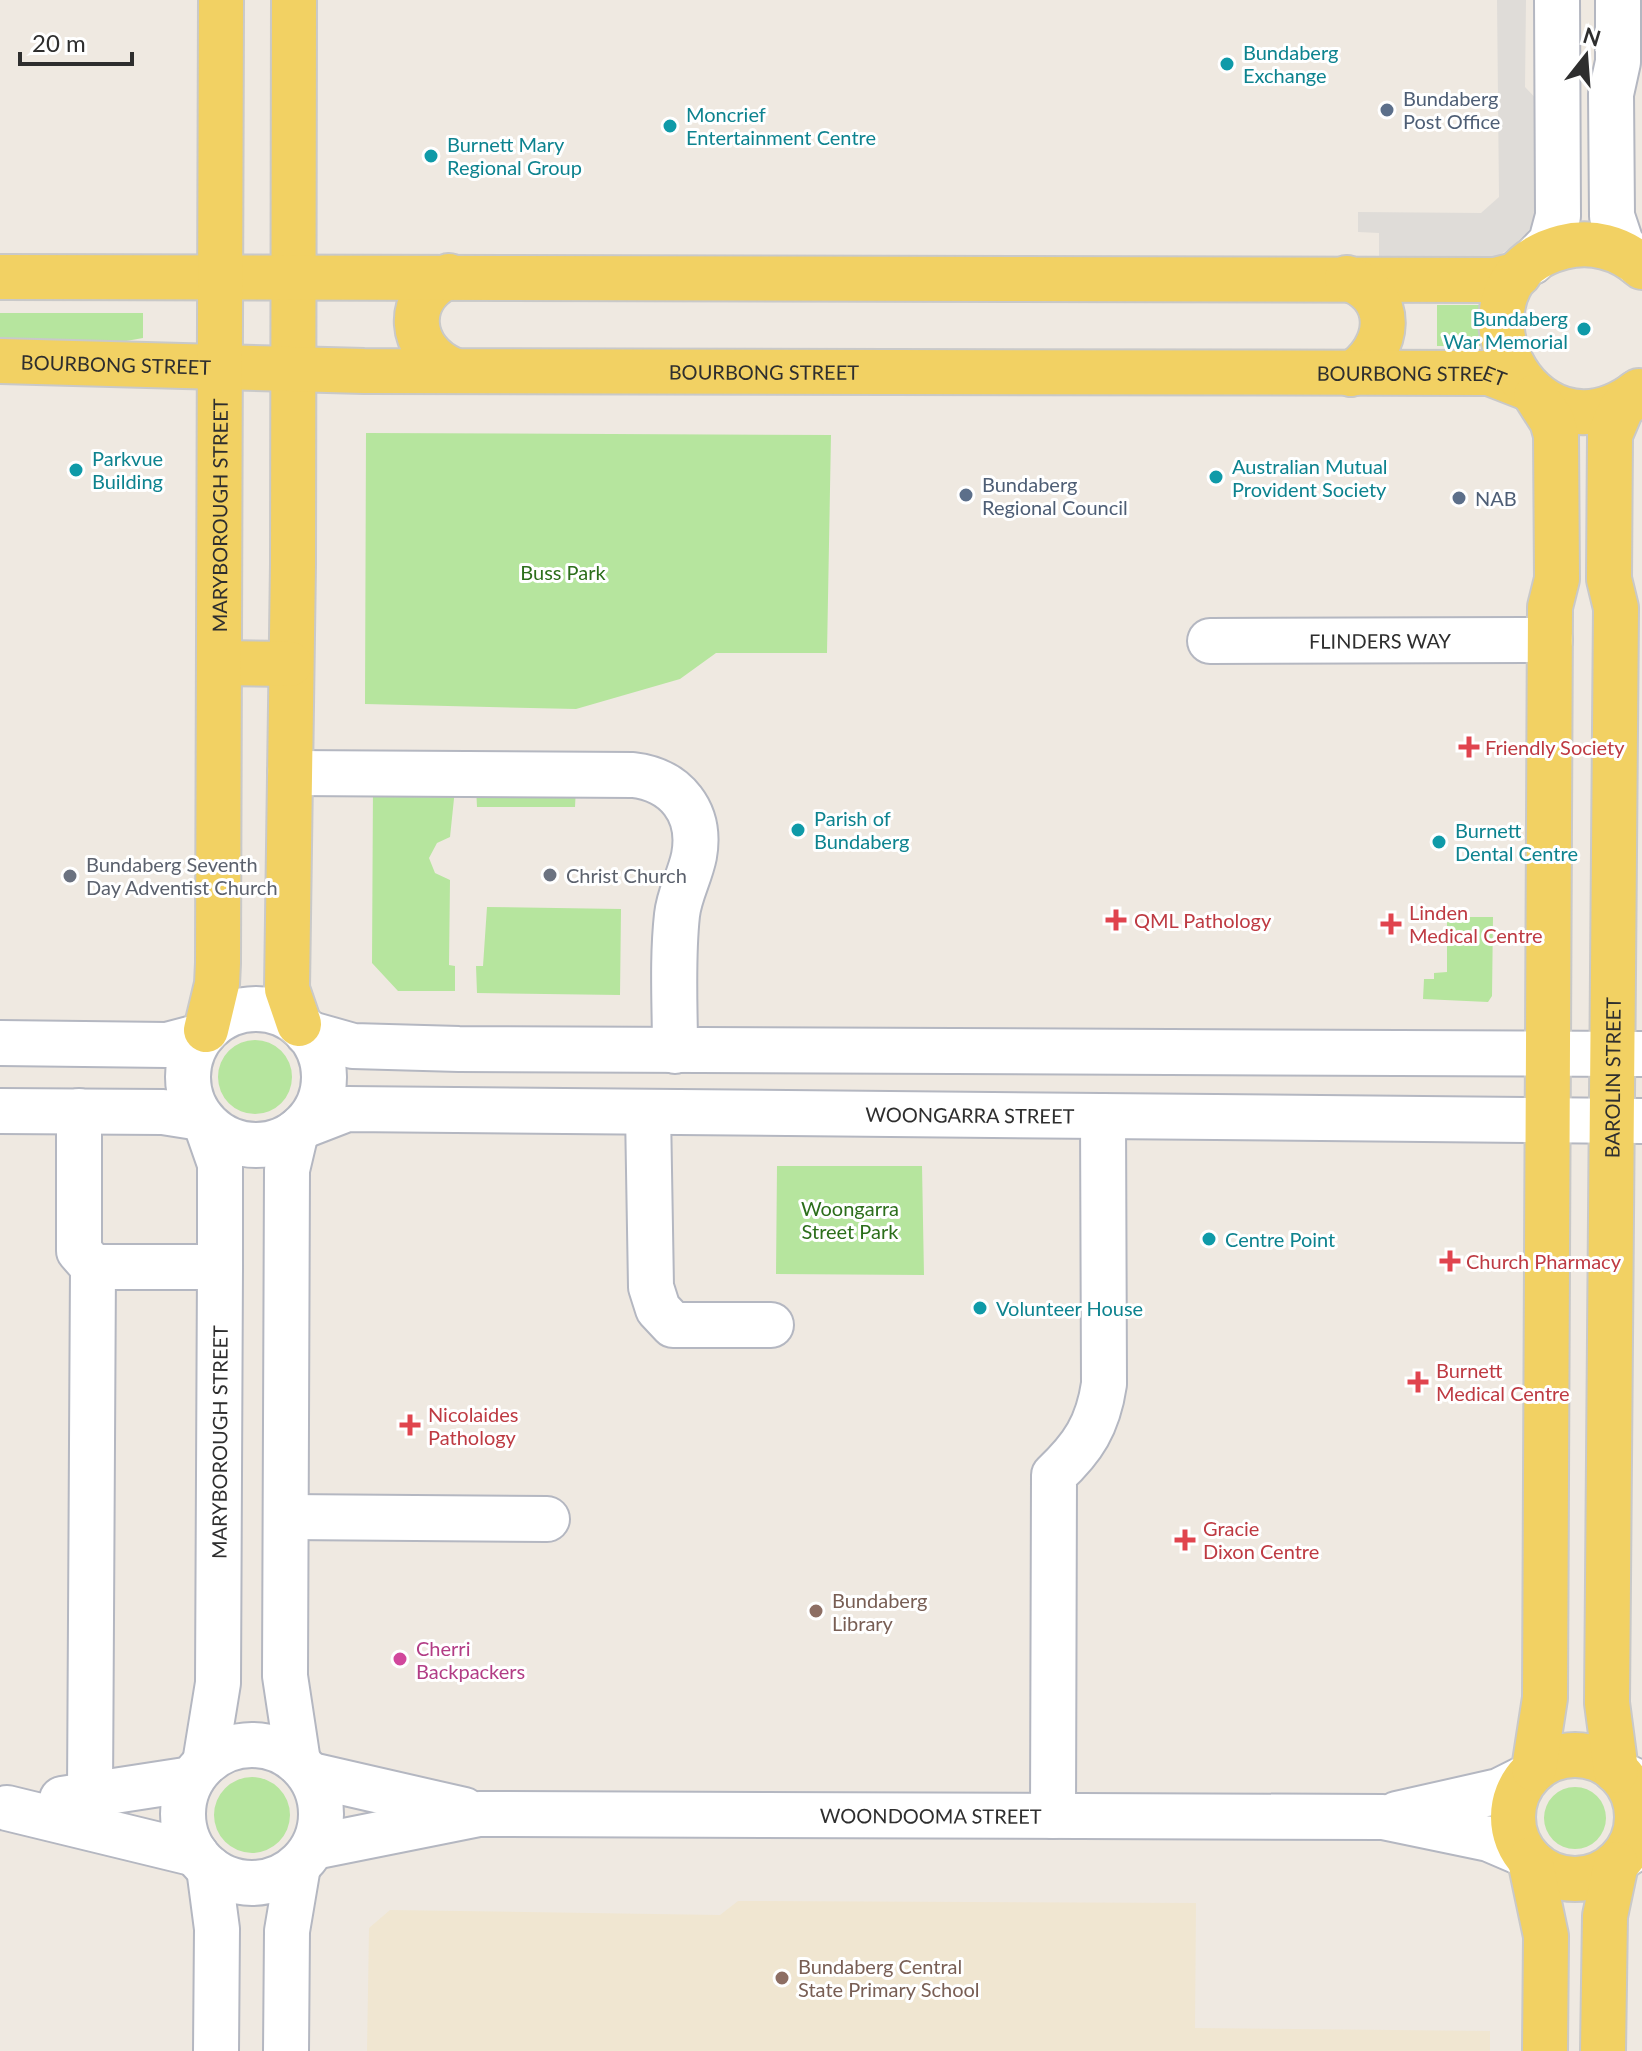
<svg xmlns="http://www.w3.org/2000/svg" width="1642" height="2051" font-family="Lato,sans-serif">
  <rect width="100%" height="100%" fill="#efe9e1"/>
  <path fill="#f0e6d1" d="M738,1901L1196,1903L1195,2028L1490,2031V2051H367L369,1928L390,1910L720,1915Z"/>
  <path fill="#b6e59e" d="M1437,305H1480L1481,346H1437Z
    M0,313H143V338L115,343L0,342Z
    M366,433L831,435L827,653H716L680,679L576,709L365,704Z
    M373,785L455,789L450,837L437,843L429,858L435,873L450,880L449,965L455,966V991H398L372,963Z
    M476,787H576L575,807H477Z
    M487,907L621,909L620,995L477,993L476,966H483Z
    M1447,917H1493L1492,996L1488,1002L1423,999L1424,979H1434V973L1447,972Z
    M218 1077a37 37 0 1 1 74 0a37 37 0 1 1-74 0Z
    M777,1166H922L924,1275L776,1274Z
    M214 1815a38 38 0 1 1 76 0a38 38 0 1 1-76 0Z
    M1544 1818a31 31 0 1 1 62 0a31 31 0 1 1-62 0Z"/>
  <path fill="#dfdcd8" d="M1497,0H1526L1525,87L1545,108L1538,216L1522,240L1498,256L1483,260H1379V233L1358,232V212L1481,213L1499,197Z"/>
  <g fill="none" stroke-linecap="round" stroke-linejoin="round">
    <g stroke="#b4b7c1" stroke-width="48">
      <g id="minor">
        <path d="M1618,0V62L1611,94L1612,216L1621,243L1636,262"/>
        <path d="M1532,262L1551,242L1558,216L1557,0"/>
        <path id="s1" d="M1210,641L1550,640"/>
        <path d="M290,773L633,775C676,780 702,812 694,856C690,876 679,895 677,915C672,960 675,1006 675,1051"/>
        <circle cx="256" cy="1077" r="68"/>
        <path d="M307,1033L353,1046L459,1049L1642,1054"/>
        <path d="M0,1043L167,1045L201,1036"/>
        <path d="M0,1111L163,1112L201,1118"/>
        <path d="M79,1111V1251L93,1267L90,1795"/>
        <path d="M648,1112L651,1287L658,1309L673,1325H771"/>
        <path id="s2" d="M303,1126L347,1109L1642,1121"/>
        <path d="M296,1132L287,1170L285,1676L298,1762"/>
        <path d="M93,1267H220"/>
        <path d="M287,1517L547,1519"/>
        <circle cx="252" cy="1814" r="69"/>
        <path id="s3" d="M205,1763L218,1683L220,1267V1164L206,1124"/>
        <path d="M1620,1774L1642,1784"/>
        <path d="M311,1775L464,1810"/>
        <path d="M62,1799L192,1779"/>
        <path d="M7,1808L196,1854"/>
        <path d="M1397,1814L1499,1791L1527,1777"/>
        <path d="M1053,1816L1054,1475C1083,1448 1098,1425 1104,1384L1103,1116"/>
        <path id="s4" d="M314,1847L479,1814L1383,1817L1489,1839L1524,1854"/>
        <path d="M1625,1855L1642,1845"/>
        <path d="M209,1868L217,1929L216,2051"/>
        <path d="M286,2051L287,1931L298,1866"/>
      </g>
    </g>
    <g stroke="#c9c9c9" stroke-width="48">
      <g id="major">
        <path d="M294,0L293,564L287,989L299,1024"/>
        <path d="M449,276C403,297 408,351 453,370"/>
        <path d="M0,277L1495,280L1519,274"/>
        <path d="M1347,278C1397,296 1391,349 1351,374"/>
        <path id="s5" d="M0,361L364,371L1489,373L1525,387"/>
        <path d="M1639,391C1529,476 1435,280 1563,247C1591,240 1620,247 1642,267"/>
        <path d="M219,663L290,664"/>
        <path id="s6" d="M206,1030L217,984L218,963L221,0"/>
        <circle cx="1575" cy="1817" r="62"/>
        <path d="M1534,1769L1545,1698L1550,607L1557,579L1556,435L1552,421L1536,396"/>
        <path id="s7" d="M1616,1771L1607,1703L1616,608L1609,579L1610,435L1621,409L1636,393"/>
        <path d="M1530,1860L1546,1936L1545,2051"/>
        <path d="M1603,2051L1605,1916L1616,1864"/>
      </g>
    </g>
    <use href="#minor" stroke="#fff" stroke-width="44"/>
    <use href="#major" stroke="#f2d163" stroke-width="44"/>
  </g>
  <g fill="#0f9aa8" stroke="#fff" stroke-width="3">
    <circle cx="1227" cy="64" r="8"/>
    <circle cx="670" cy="126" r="8"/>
    <circle cx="431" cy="156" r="8"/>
    <circle cx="1584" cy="329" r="8"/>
    <circle cx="76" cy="470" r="8"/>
    <circle cx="1216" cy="477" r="8"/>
    <circle cx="798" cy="830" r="8"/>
    <circle cx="1439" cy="842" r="8"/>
    <circle cx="1209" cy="1239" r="8"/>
    <circle cx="980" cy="1308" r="8"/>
  </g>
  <g fill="#5c6f8a" stroke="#fff" stroke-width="3">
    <circle cx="1387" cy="110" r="8"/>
    <circle cx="966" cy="495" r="8"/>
    <circle cx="1459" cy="498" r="8"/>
  </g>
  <g fill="#e0444e" stroke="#fff" stroke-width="3">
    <path d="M1465 735h8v8h8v8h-8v8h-8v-8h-8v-8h8z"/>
    <path d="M1112 908h8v8h8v8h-8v8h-8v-8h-8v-8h8z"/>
    <path d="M1387 912h8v8h8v8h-8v8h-8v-8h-8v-8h8z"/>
    <path d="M1446 1249h8v8h8v8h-8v8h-8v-8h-8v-8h8z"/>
    <path d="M1414 1370h8v8h8v8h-8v8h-8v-8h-8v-8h8z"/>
    <path d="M406 1413h8v8h8v8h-8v8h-8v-8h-8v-8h8z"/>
    <path d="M1181 1528h8v8h8v8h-8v8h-8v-8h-8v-8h8z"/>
  </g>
  <g fill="#6b7280" stroke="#fff" stroke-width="3">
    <circle cx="550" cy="875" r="8"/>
    <circle cx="70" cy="876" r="8"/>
  </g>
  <g fill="#8d6e63" stroke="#fff" stroke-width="3">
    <circle cx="816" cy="1611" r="8"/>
    <circle cx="782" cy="1978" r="8"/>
  </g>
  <circle fill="#d1479c" stroke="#fff" stroke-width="3" cx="400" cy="1659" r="8"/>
  <g text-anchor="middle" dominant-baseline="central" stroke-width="6" stroke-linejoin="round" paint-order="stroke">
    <g font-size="20" fill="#0d838f" stroke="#fff" text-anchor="start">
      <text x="1243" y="52">Bundaberg<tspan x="1243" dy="23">Exchange</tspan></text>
      <text x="686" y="114">Moncrief<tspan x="686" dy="23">Entertainment Centre</tspan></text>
      <text x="447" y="144">Burnett Mary<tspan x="447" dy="23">Regional Group</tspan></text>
      <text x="1568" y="318" text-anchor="end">Bundaberg<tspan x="1568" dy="23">War Memorial</tspan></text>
      <text x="92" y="458">Parkvue<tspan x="92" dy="23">Building</tspan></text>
      <text x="1232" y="466">Australian Mutual<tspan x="1232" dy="23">Provident Society</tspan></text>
      <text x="814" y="818">Parish of<tspan x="814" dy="23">Bundaberg</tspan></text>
      <text x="1455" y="830">Burnett<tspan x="1455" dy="23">Dental Centre</tspan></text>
      <text x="1225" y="1239">Centre Point</text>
      <text x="996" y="1308">Volunteer House</text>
    </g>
    <g font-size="20" fill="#4e5e75" stroke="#fff" text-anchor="start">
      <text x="1403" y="98">Bundaberg<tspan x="1403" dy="23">Post Office</tspan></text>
      <text x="982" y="484">Bundaberg<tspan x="982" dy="23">Regional Council</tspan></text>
      <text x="1475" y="498">NAB</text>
    </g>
    <g font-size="20" fill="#2e2e2e" stroke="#fff">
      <text stroke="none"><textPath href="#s5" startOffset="116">BOURBONG STREET</textPath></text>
      <text stroke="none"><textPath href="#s5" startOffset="764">BOURBONG STREET</textPath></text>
      <text stroke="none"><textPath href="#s5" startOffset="1412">BOURBONG STREET</textPath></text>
      <text stroke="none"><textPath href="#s6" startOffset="516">MARYBOROUGH STREET</textPath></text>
      <text stroke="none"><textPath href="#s1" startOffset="170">FLINDERS WAY</textPath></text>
      <text stroke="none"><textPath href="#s7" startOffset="694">BAROLIN STREET</textPath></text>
      <text stroke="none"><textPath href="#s2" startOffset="670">WOONGARRA STREET</textPath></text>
      <text stroke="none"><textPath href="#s3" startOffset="322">MARYBOROUGH STREET</textPath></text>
      <text stroke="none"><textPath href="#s4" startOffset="620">WOONDOOMA STREET</textPath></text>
    </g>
    <g font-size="20" fill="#2c6e1b" stroke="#fff">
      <text x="563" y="572">Buss Park</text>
      <text x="850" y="1208">Woongarra<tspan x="850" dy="23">Street Park</tspan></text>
    </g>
    <g font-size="20" fill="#be3a42" stroke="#fff" text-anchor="start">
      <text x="1485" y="747">Friendly Society</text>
      <text x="1409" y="912">Linden<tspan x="1409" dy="23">Medical Centre</tspan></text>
      <text x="1134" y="920">QML Pathology</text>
      <text x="1466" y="1261">Church Pharmacy</text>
      <text x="1436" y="1370">Burnett<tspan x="1436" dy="23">Medical Centre</tspan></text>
      <text x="428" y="1414">Nicolaides<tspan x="428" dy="23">Pathology</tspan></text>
      <text x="1203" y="1528">Gracie<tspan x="1203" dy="23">Dixon Centre</tspan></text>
    </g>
    <g font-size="20" fill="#5b616d" stroke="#fff" text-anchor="start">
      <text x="86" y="864">Bundaberg Seventh<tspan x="86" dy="23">Day Adventist Church</tspan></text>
      <text x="566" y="875">Christ Church</text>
    </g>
    <g font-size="20" fill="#785e54" stroke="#fff" text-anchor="start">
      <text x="832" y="1600">Bundaberg<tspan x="832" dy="23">Library</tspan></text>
      <text x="798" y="1966">Bundaberg Central<tspan x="798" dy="23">State Primary School</tspan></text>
    </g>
    <g font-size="20" fill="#b23c85" stroke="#fff" text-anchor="start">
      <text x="416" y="1648">Cherri<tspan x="416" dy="23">Backpackers</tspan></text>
    </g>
  </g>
  <g transform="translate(1586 56) rotate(17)" stroke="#ffffff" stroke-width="6" paint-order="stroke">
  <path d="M0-6L14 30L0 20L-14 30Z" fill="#2e2e2e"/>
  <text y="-12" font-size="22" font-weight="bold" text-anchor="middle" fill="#2e2e2e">N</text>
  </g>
  <path d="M20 52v12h112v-12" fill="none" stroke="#2e2e2e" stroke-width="4"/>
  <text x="32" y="52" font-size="24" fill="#2e2e2e" stroke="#ffffff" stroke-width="6" paint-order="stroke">20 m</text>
</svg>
